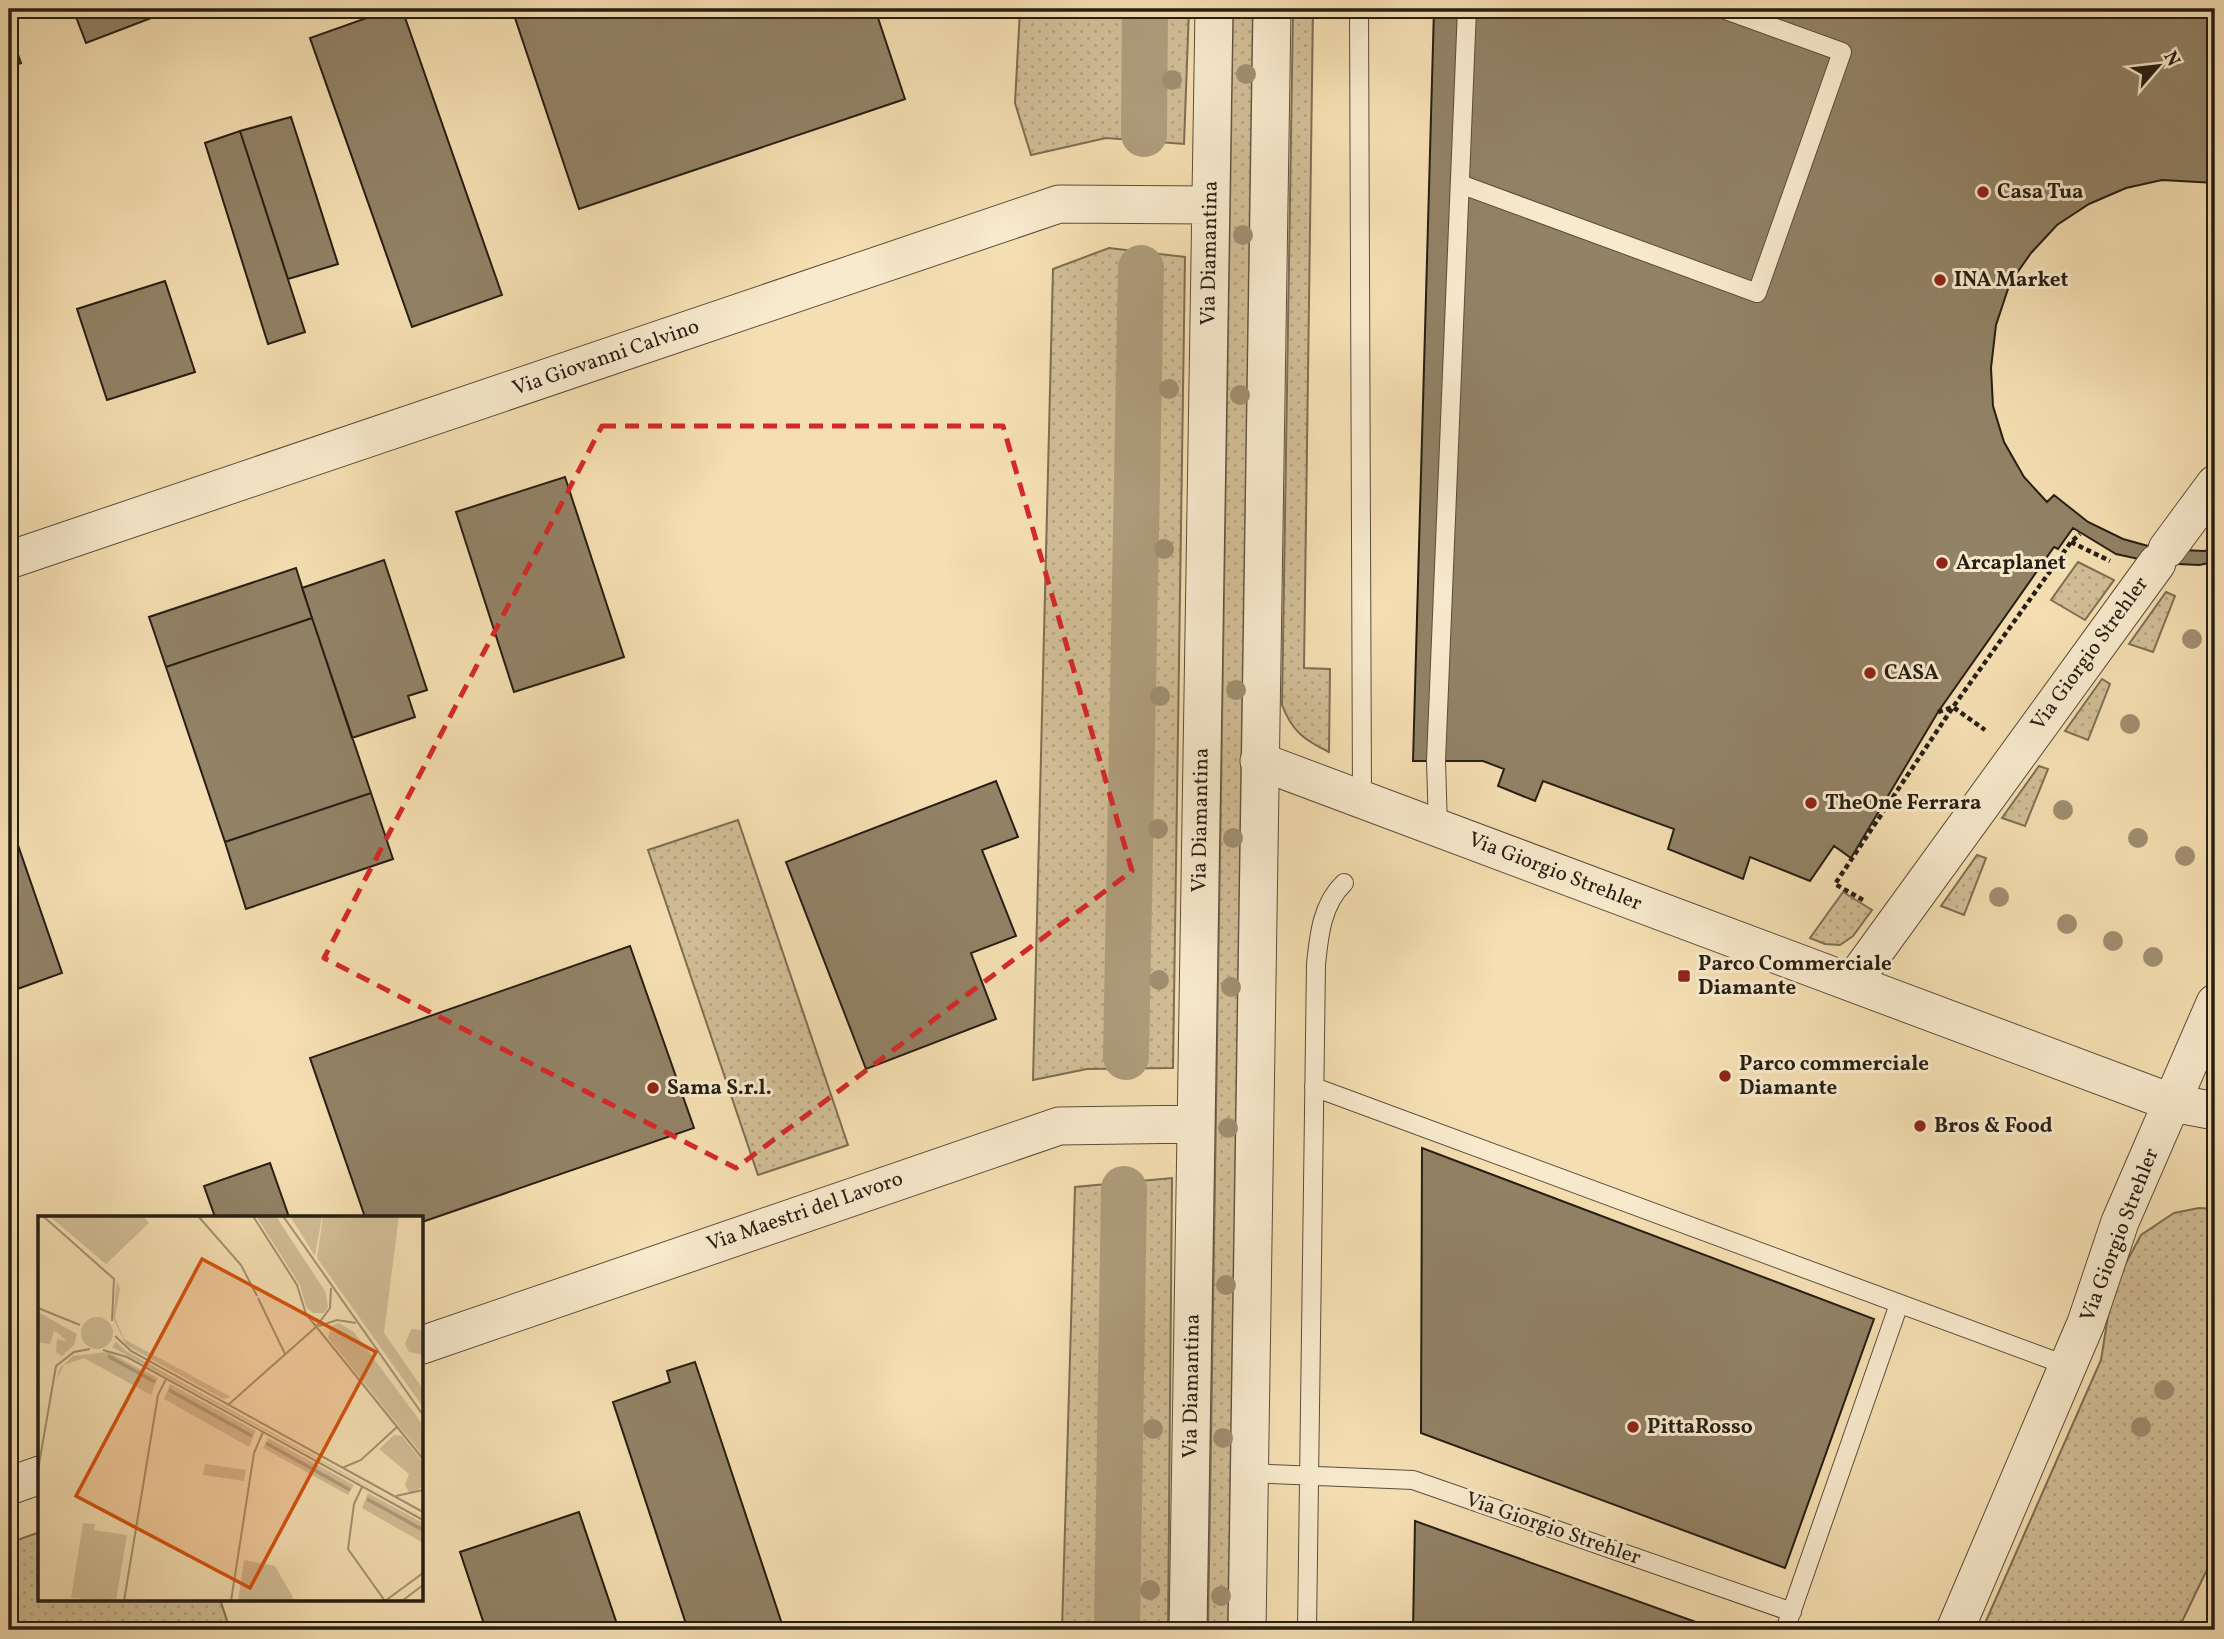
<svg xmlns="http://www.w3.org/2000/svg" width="2224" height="1639" font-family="Vollkorn,serif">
  <defs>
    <pattern id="grass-dots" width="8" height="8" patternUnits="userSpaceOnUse" patternTransform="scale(1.75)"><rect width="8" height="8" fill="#d2be97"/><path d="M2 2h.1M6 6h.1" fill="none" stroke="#b4a381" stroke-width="1.8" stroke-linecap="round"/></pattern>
  </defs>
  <rect width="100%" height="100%" fill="#f5dfb2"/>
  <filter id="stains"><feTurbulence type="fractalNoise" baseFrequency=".00286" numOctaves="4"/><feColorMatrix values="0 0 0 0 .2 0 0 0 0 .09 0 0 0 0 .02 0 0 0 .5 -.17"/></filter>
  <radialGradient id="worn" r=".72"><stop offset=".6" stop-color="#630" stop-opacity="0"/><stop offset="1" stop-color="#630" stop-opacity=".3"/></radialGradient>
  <path fill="url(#grass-dots)" stroke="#7c6e55" stroke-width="2" d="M1020,9H1189L1184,144L1106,138L1031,155L1015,103Z
    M1233,9H1253L1228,1630H1208Z
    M1293,9H1313L1304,668L1330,669L1329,752C1304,740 1292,731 1282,705Z
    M1109,248L1185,257L1173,1068L1087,1069L1033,1080L1053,269Z
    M2078,562L2114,580L2085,620L2051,600Z
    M2166,592L2175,596L2153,652L2129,644Z
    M2102,679L2110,684L2088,740L2065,731Z
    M2039,766L2048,769L2025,826L2002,818Z
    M738,820L848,1145L758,1175L648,850Z
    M1977,855L1986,858L1964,915L1941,906Z
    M1843,892L1872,910L1853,936L1840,945L1825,944L1810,938Z
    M1172,1178L1168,1630H1062L1075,1187Z
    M2199,1208L2215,1209V1553L2178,1630H1982L2101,1360L2110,1304L2120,1274L2141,1235L2174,1213Z
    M40,1532V1599H220L230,1630H9V1543Z"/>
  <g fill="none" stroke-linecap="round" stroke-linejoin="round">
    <path stroke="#af9d7c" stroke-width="46" d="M1144,134L1145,9
      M1126,1057L1141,268
      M1117,1630L1124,1189"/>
  </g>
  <path fill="#928266" stroke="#261e13" stroke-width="2" d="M73,9H151L154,17L86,43Z
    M392,9H402L502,295L412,327L310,38Z
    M523,9H875L905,99L579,209L513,12Z
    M1434,9H2215V183L2162,180L2126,188L2089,204L2057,225L2031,253L2010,283L1996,325L1991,368L1993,406L2004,442L2024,477L2047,502L2054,495L2088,522L2123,539L2159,549L2204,551L2215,549V562L2199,565L2157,563L2116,554L2073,528L2058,549L2054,547L1938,712L1851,858L1834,846L1810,881L1750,857L1743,879L1668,849L1674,829L1543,781L1535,801L1498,786L1504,769L1483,761H1413Z
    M9,29L21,63L9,67Z
    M291,117L338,264L288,279L240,131Z
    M240,131L305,332L268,344L205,143Z
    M165,281L195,372L107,400L77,309Z
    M565,477L624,657L514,692L456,512Z
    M384,560L427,690L408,696L415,717L352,738L302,588Z
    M296,568L312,618L166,667L149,617Z
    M312,618L371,793L225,842L166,667Z
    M996,781L1018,837L982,850L1016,936L971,953L996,1019L866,1069L786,862Z
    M371,793L393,859L246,909L225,842Z
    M9,819L62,973L9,992Z
    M630,946L694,1128L422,1222V1217H365L310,1058Z
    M1422,1148L1874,1319L1785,1568L1421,1433Z
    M270,1163L289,1217H215L204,1186Z
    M695,1362L784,1630H688L613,1402L670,1382L667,1371Z
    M579,1512L619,1630H486L460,1552Z
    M1415,1521L1718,1630H1413Z"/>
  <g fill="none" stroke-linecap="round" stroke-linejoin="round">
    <g stroke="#5a4e3b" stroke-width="20">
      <path id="service" d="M1359,9L1362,799
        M1460,184L1757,293L1842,52L1723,9
        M1438,828L1436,761L1467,9
        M1314,1087L2068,1366
        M1249,1473L1413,1480L1792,1612
        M1307,1630L1316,964C1319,935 1322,904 1344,883
        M1785,1630L1899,1304"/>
    </g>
    <g stroke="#5a4e3b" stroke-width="39">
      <path id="minor" d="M2167,549L2215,484
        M9,560L1059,204L1210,205
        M1259,761L2173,1103L2215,1111
        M1852,983L2157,563
        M422,1345L1059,1126L1196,1124
        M9,1486L40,1475
        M1188,1630L1214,9
        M1247,1630L1272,9
        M1955,1630L2086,1323L2120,1222L2215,1003"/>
    </g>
    <path stroke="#261e13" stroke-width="4.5" stroke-dasharray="5 3.5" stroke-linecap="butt" d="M2071,542L2110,561
      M1938,712L1953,707L1985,730
      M1863,900L1835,884L1953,707L2071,542L2080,534"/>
    <use href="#service" stroke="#f8eacd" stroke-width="18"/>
    <use href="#minor" stroke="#f8eacd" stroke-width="37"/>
  </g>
  <g fill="#a08f71">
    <circle cx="1246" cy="74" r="10"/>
    <circle cx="1172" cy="80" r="10"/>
    <circle cx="1243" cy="235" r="10"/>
    <circle cx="1169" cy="389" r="10"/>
    <circle cx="1240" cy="395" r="10"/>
    <circle cx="1164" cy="549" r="10"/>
    <circle cx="2192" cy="639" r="10"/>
    <circle cx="1236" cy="690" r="10"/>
    <circle cx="1160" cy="696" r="10"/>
    <circle cx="2130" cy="724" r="10"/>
    <circle cx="2063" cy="810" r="10"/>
    <circle cx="1158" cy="829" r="10"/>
    <circle cx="1233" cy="838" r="10"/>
    <circle cx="2138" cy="838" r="10"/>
    <circle cx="2185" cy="856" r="10"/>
    <circle cx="1999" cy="897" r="10"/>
    <circle cx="2067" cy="924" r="10"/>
    <circle cx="2113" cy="941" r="10"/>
    <circle cx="2153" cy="957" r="10"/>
    <circle cx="1159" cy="980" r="10"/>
    <circle cx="1231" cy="987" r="10"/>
    <circle cx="1228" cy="1128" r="10"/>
    <circle cx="1226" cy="1285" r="10"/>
    <circle cx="2164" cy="1390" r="10"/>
    <circle cx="2141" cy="1427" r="10"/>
    <circle cx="1153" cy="1429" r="10"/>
    <circle cx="1223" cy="1438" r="10"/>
    <circle cx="1150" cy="1590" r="10"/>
    <circle cx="1221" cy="1596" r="10"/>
  </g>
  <path fill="none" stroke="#d62828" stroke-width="5" stroke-dasharray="14 9" stroke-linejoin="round" d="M602,426H1003L1132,871L736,1168L324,958Z"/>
  <g fill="#8f2418" stroke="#f8eacd" stroke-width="2.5">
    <circle cx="1983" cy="192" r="7"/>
    <circle cx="1940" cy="280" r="7"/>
    <circle cx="1942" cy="563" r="7"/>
    <circle cx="1870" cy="673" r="7"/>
    <circle cx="1811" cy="803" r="7"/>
    <rect x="1677" y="969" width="14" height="14" rx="3.5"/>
    <circle cx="1725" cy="1076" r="7"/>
    <circle cx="653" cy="1088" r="7"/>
    <circle cx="1920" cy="1126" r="7"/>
    <circle cx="1633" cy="1427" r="7"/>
  </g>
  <g text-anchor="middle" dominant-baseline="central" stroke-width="6" stroke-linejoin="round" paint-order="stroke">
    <g font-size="21" font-weight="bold" fill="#261e13" stroke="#f8eacd" text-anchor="start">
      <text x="1997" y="192">Casa Tua</text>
      <text x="1954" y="280">INA Market</text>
      <text x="1956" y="563">Arcaplanet</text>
      <text x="1884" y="673">CASA</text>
      <text x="1825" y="803">TheOne Ferrara</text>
      <text x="1698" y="964">Parco Commerciale<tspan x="1698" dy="24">Diamante</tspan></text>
      <text x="1739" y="1064">Parco commerciale<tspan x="1739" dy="24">Diamante</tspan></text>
      <text x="667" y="1088">Sama S.r.l.</text>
      <text x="1934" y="1126">Bros &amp; Food</text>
      <text x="1647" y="1427">PittaRosso</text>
    </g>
    <g font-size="21" fill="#261e13" stroke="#f8eacd">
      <text transform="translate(1210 253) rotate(-89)">Via Diamantina</text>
      <text transform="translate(606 358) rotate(-19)">Via Giovanni Calvino</text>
      <text transform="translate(2090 654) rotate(-54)">Via Giorgio Strehler</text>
      <text transform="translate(1201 820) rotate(-89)">Via Diamantina</text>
      <text transform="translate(1555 872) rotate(21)">Via Giorgio Strehler</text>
      <text transform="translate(805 1212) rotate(-19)">Via Maestri del Lavoro</text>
      <text transform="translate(2120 1235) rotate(-69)">Via Giorgio Strehler</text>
      <text transform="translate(1192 1386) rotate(-89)">Via Diamantina</text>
      <text transform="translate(1553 1529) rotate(19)">Via Giorgio Strehler</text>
    </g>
  </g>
  <g transform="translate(38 1216)">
    <rect width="385" height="385" fill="#f5dfb2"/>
    <path d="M11,0H105L111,7L68,48ZM218,0H238L287,75L290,91L286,97H275L268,91L262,69ZM252,0L284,1L277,40ZM285,0H361L346,117L385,173V191L279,42ZM79,64L82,73L77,102L86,123L193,181L185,183L88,129L75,102ZM0,96L39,118L36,129L24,140L18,136L19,123L28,125L20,117L16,115L12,128L0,126ZM43 117a16 16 0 1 1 32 0a16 16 0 1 1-32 0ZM301,107L316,116L385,209V240L290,122L293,110ZM373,113L385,114V139L371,136L367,128ZM78,126L88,135L385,301L74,131ZM70,136L120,162L113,179L46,142L26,149L18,165L22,152L35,140ZM132,168L218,215L211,231L126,183ZM356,219L364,220L385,246V270L377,276H371L367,269L371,258L341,233ZM230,222L316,269L310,279L225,232ZM167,248L208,254L206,265L165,259ZM330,277L385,307V327L324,292ZM45,307L57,308L56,314L89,319L78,385L33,382ZM206,344L237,350L257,385H200Z" fill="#d2be97"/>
    <path fill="none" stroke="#af9d7c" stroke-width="3.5" d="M70,140L117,166M131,174L214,220M228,227L312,274M329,283L385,314"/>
    <path fill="none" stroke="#a29272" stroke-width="2" d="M5,0L76,63L74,105M160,0L203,49L219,80M215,0L259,69L268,98L385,243M245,0L385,199M220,82L247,138M0,92L42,109M281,110L299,104L318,107M77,120L93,135L385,296M65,134L89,141L385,304M190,189L278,111L292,92L293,72M304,252L323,244L359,211M0,254L18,150L36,136L52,133M324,271L316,288L310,333L347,385M358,280L385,274M86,385L120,179L128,163M193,385L216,237L225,216M347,385L385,357M364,385L385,369"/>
    <path fill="#d5530d" fill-opacity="0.15" stroke="#d5530d" stroke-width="3.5" d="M164,43L338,136L212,372L38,280Z"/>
    <rect width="385" height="385" fill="none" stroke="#261e13" stroke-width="3.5"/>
  </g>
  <rect width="2224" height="1639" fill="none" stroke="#f5dfb2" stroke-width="35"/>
  <rect x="10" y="10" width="2203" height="1618" fill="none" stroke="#261e13" stroke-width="3.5"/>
  <rect x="18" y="18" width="2189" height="1604" fill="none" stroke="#261e13" stroke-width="2"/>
  <g transform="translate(2158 66) rotate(62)" stroke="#f8eacd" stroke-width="5" paint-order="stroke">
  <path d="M0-5L12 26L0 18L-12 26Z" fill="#261e13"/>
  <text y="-10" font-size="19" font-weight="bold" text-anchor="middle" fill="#261e13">N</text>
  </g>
  <rect width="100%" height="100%" filter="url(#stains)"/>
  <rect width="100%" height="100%" fill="url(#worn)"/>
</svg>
